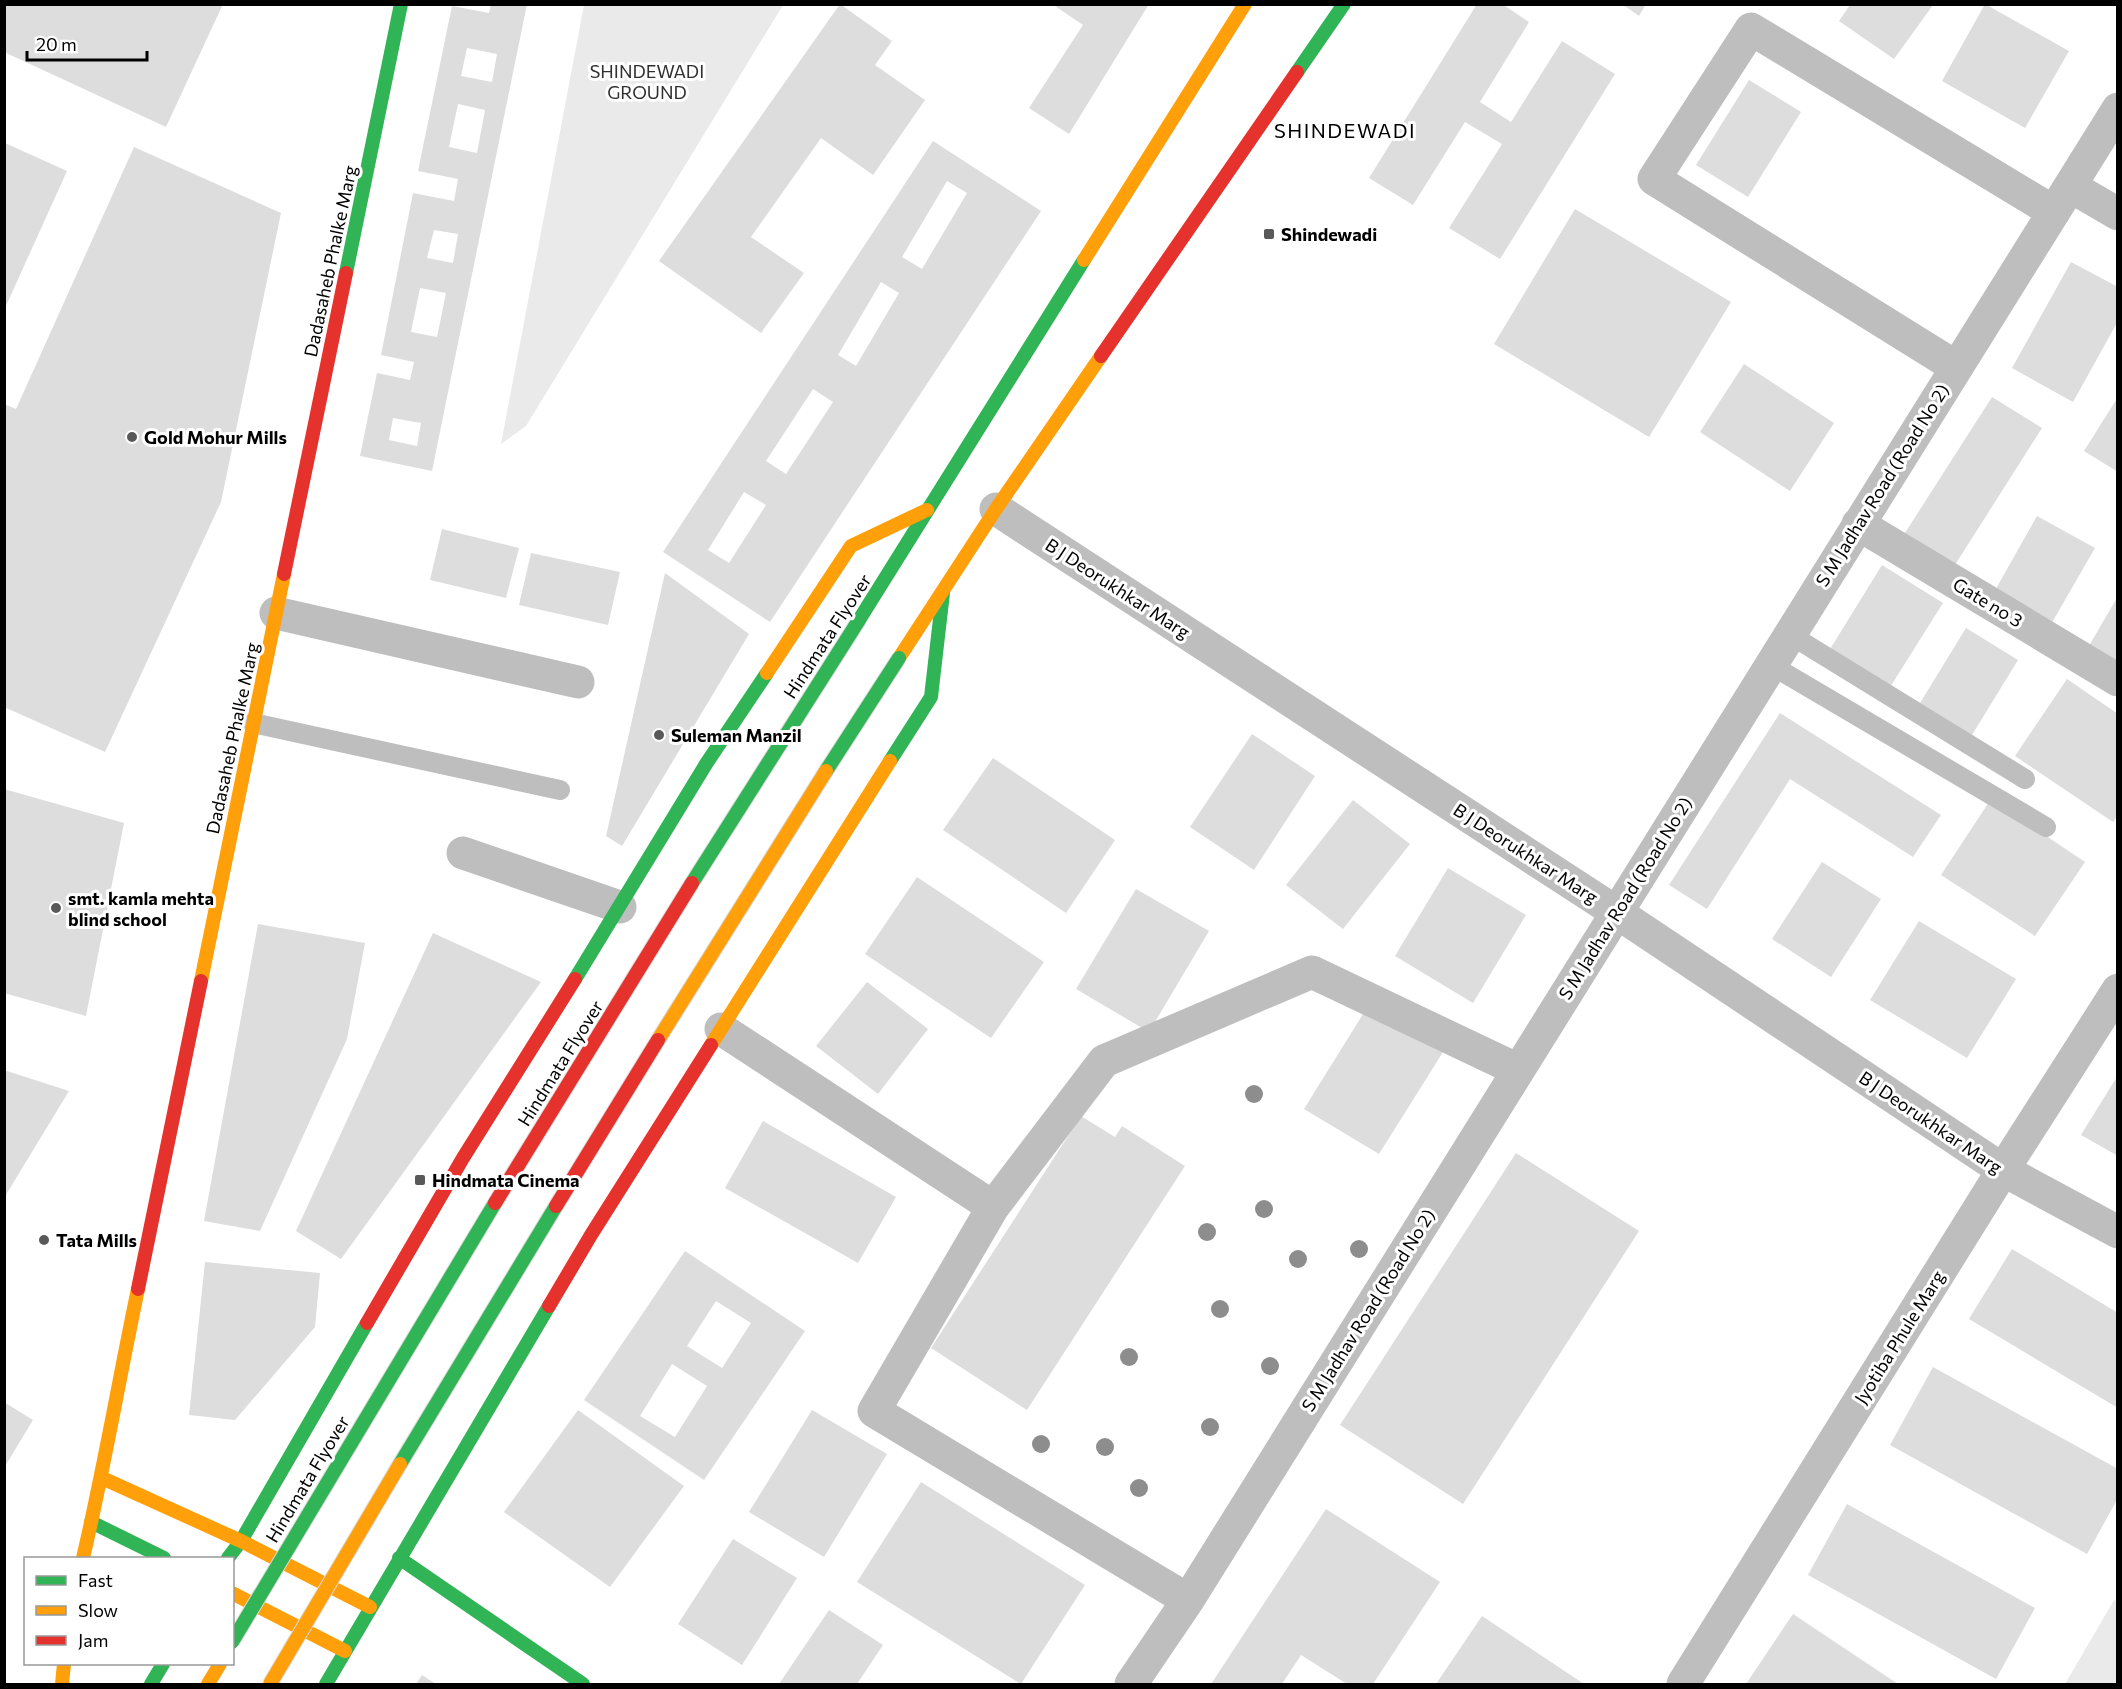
<svg xmlns="http://www.w3.org/2000/svg" width="2122" height="1689" font-family="Commissioner,sans-serif">
  <rect width="100%" height="100%" fill="#fff"/>
  <path fill="#eaeaea" d="M584,5H783L526,426L501,444Z
    M2114,1600L2118,1602L2117,1684H2065Z"/>
  <path fill="#ddd" fill-rule="evenodd" d="M4,4H223L166,127L4,52Z
    M491,4H527L432,471L360,456L377,373L410,380L414,362L381,355L413,193L454,201L458,179L418,171L452,6L489,13ZM467,48L497,54L492,82L461,76ZM458,104L485,110L477,153L449,147ZM434,230L458,234L453,263L427,258ZM420,288L446,293L437,337L411,332ZM393,418L421,423L417,446L389,440Z
    M840,4L892,41L875,65L925,100L873,175L821,138L751,237L804,273L761,333L659,261Z
    M1052,4H1149L1069,134L1029,108L1083,25Z
    M1477,4H1502L1529,22L1480,102L1511,122L1562,41L1615,74L1500,259L1449,228L1502,144L1465,122L1413,205L1369,178Z
    M1622,4H1646L1639,16Z
    M1985,4L2069,51L2025,128L1942,81Z
    M1850,5H1933L1894,59L1839,21Z
    M1749,80L1801,112L1748,197L1696,165Z
    M933,141L1041,211L770,622L663,552ZM947,181L967,193L922,269L902,257ZM881,282L899,293L856,366L838,355ZM813,389L833,402L786,474L766,461ZM744,492L766,505L729,563L708,550Z
    M5,143L67,171L5,308Z
    M134,147L281,213L221,502L105,752L4,707V404L16,409Z
    M1575,209L1731,302L1649,437L1494,344Z
    M2071,262L2118,287V321L2073,402L2012,368Z
    M1744,364L1834,423L1790,491L1700,432Z
    M1992,397L2042,428L1953,568L1903,536Z
    M2118,397V472L2084,451Z
    M2037,516L2095,548L2050,626L1993,594Z
    M442,529L519,548L506,598L430,580Z
    M531,553L620,572L608,625L519,605Z
    M1882,565L1943,603L1887,692L1827,654Z
    M665,573L749,634L622,846L606,836Z
    M2118,596V669L2086,651Z
    M1966,628L2018,660L1972,735L1920,703Z
    M2067,679L2118,714V815L2113,822L2015,756Z
    M1780,713L1941,815L1913,857L1790,779L1707,909L1669,885Z
    M1252,734L1315,776L1254,870L1190,827Z
    M993,758L1115,840L1066,913L943,830Z
    M4,789L124,823L86,1016L4,993Z
    M1991,799L2085,862L2035,936L1941,875Z
    M1353,800L1410,844L1343,929L1286,885Z
    M1822,862L1881,899L1831,977L1772,939Z
    M1448,868L1526,915L1473,1003L1395,956Z
    M917,877L1044,962L991,1038L865,954Z
    M1136,889L1209,931L1149,1032L1076,989Z
    M1919,921L2016,979L1967,1058L1870,1000Z
    M258,924L365,943L347,1039L260,1231L204,1221Z
    M433,933L541,982L341,1259L296,1231Z
    M867,982L928,1029L878,1094L816,1046Z
    M1368,1006L1443,1052L1379,1154L1304,1109Z
    M4,1070L69,1091L4,1198Z
    M2118,1075V1156L2081,1135Z
    M1081,1116L1115,1137L1122,1126L1185,1166L1027,1410L931,1348Z
    M763,1121L896,1197L858,1263L725,1188Z
    M1516,1153L1639,1231L1463,1504L1340,1425Z
    M2012,1249L2118,1313V1408L1969,1319Z
    M685,1251L805,1331L704,1480L584,1400ZM716,1301L751,1323L722,1368L687,1346ZM672,1364L707,1386L675,1437L640,1416Z
    M205,1262L320,1273L315,1327L235,1420L189,1415Z
    M1933,1367L2118,1469V1498L2087,1554L1890,1445Z
    M4,1402L33,1420L4,1468Z
    M578,1410L684,1486L610,1587L504,1512Z
    M812,1410L887,1454L824,1557L749,1512Z
    M921,1482L1085,1585L1021,1684L857,1582Z
    M1847,1504L2035,1608L1996,1679L1808,1575Z
    M1326,1509L1440,1582L1373,1684H1347L1301,1655L1282,1684H1211Z
    M733,1539L797,1578L742,1665L678,1624Z
    M829,1610L883,1645L857,1684H779Z
    M1793,1614L1898,1684H1746Z
    M1482,1616L1584,1684H1436Z
    M422,1675L436,1684H416Z"/>
  <g fill="none" stroke-linecap="round" stroke-linejoin="round">
    <path stroke="#bebebe" stroke-width="20" d="M1789,634L2025,779
      M1771,665L2046,827
      M253,723L560,790"/>
    <path stroke="#bebebe" stroke-width="33" d="M2070,186L2118,214
      M1956,367L1654,179L1751,29L2054,212
      M996,509L1616,912L2003,1170L2118,1232
      M1858,524L2118,680
      M276,613L578,682
      M463,853L620,907
      M721,1029L993,1207
      M1188,1600L874,1411L993,1207L1104,1061L1312,972L1518,1070
      M1131,1684L1188,1600L2118,109
      M1683,1684L2003,1170L2118,990"/>
    <path stroke="#30b455" stroke-width="14" d="M1297,72L1344,4
      M346,273L401,4
      M859,620L1084,260
      M890,761L931,697L943,593
      M575,979L706,764L767,673
      M91,1522L164,1558
      M228,1558L241,1541L367,1323
      M399,1558L583,1684
      M151,1684L163,1664
      M326,1684L549,1306"/>
    <path stroke="#ff9f0a" stroke-width="14" d="M1084,260L1245,4
      M899,658L996,509L1101,356
      M767,673L851,546L927,510
      M201,981L284,574
      M711,1045L890,761
      M102,1478L241,1541L370,1607
      M83,1558C104,1469 119,1379 138,1289
      M232,1593L345,1651
      M62,1684L64,1664
      M208,1684L220,1664"/>
    <path stroke="#e5322d" stroke-width="14" d="M1101,356L1297,72
      M284,574L346,273
      M138,1289L201,981
      M549,1306L591,1235L711,1045
      M367,1323L463,1158L575,979"/>
    <g stroke="#dbdbdb" stroke-width="16" stroke-linecap="butt">
      <path id="fast-bridge" d="M826,771L899,658
        M692,883L859,620
        M400,1464L556,1206
        M232,1642L495,1203"/>
    </g>
    <g stroke="#dbdbdb" stroke-width="16" stroke-linecap="butt">
      <path id="slow-bridge" d="M658,1040L826,771
        M270,1684L400,1464"/>
    </g>
    <g stroke="#dbdbdb" stroke-width="16" stroke-linecap="butt">
      <path id="jam-bridge" d="M495,1203L692,883
        M556,1206L658,1040"/>
    </g>
    <use href="#fast-bridge" stroke="#30b455" stroke-width="14"/>
    <use href="#slow-bridge" stroke="#ff9f0a" stroke-width="14"/>
    <use href="#jam-bridge" stroke="#e5322d" stroke-width="14"/>
  </g>
  <g fill="#8d8d8d">
    <circle cx="1254" cy="1094" r="9"/>
    <circle cx="1264" cy="1209" r="9"/>
    <circle cx="1207" cy="1232" r="9"/>
    <circle cx="1359" cy="1249" r="9"/>
    <circle cx="1298" cy="1259" r="9"/>
    <circle cx="1220" cy="1309" r="9"/>
    <circle cx="1129" cy="1357" r="9"/>
    <circle cx="1270" cy="1366" r="9"/>
    <circle cx="1210" cy="1427" r="9"/>
    <circle cx="1041" cy="1444" r="9"/>
    <circle cx="1105" cy="1447" r="9"/>
    <circle cx="1139" cy="1488" r="9"/>
  </g>
  <g fill="#595959" stroke="#fff" stroke-width="2">
    <rect x="1263" y="228" width="12" height="12" rx="3"/>
    <circle cx="132" cy="437" r="6"/>
    <circle cx="659" cy="735" r="6"/>
    <circle cx="56" cy="908" r="6"/>
    <rect x="414" y="1174" width="12" height="12" rx="3"/>
    <circle cx="44" cy="1240" r="6"/>
  </g>
  <g text-anchor="middle" dominant-baseline="central" stroke-width="6" stroke-linejoin="round" paint-order="stroke">
    <g font-size="18" fill="#303030" stroke="#fff">
      <text x="647" y="71">SHINDEWADI<tspan x="647" dy="21">GROUND</tspan></text>
    </g>
    <g font-size="18" font-weight="bold" fill="#000" stroke="#fff" text-anchor="start">
      <text x="1281" y="234">Shindewadi</text>
      <text x="144" y="437">Gold Mohur Mills</text>
      <text x="671" y="735">Suleman Manzil</text>
      <text x="68" y="898">smt. kamla mehta<tspan x="68" dy="21">blind school</tspan></text>
      <text x="432" y="1180">Hindmata Cinema</text>
      <text x="56" y="1240">Tata Mills</text>
    </g>
    <g font-size="18" fill="#000" stroke="#fff">
      <text transform="translate(330 261) rotate(-78)">Dadasaheb Phalke Marg</text>
      <text transform="translate(1882 485) rotate(-58)">S M Jadhav Road (Road No 2)</text>
      <text transform="translate(1118 588) rotate(33)">B J Deorukhkar Marg</text>
      <text transform="translate(1988 602) rotate(31)">Gate no 3</text>
      <text transform="translate(827 636) rotate(-57)">Hindmata Flyover</text>
      <text transform="translate(232 738) rotate(-78)">Dadasaheb Phalke Marg</text>
      <text transform="translate(1526 853) rotate(33)">B J Deorukhkar Marg</text>
      <text transform="translate(1625 898) rotate(-58)">S M Jadhav Road (Road No 2)</text>
      <text transform="translate(560 1063) rotate(-58)">Hindmata Flyover</text>
      <text transform="translate(1931 1122) rotate(34)">B J Deorukhkar Marg</text>
      <text transform="translate(1368 1310) rotate(-58)">S M Jadhav Road (Road No 2)</text>
      <text transform="translate(1899 1337) rotate(-58)">Jyotiba Phule Marg</text>
      <text transform="translate(307 1479) rotate(-59)">Hindmata Flyover</text>
    </g>
    <g font-size="20" letter-spacing="1.5" fill="#000" stroke="#fff">
      <text x="1345" y="130">SHINDEWADI</text>
    </g>
  </g>
  <rect width="2122" height="1689" fill="none" stroke="#000000" stroke-width="12"/>
  <rect x="24" y="1557" width="210" height="108" fill="#ffffff" stroke="#999999" stroke-width="1.5"/>
  <rect x="36" y="1576" width="30" height="9" fill="#30b455" stroke="#999999" stroke-width="1.5"/>
  <text x="78" y="1587" font-size="18" fill="#000000">Fast</text>
  <rect x="36" y="1606" width="30" height="9" fill="#ff9f0a" stroke="#999999" stroke-width="1.5"/>
  <text x="78" y="1617" font-size="18" fill="#000000">Slow</text>
  <rect x="36" y="1636" width="30" height="9" fill="#e5322d" stroke="#999999" stroke-width="1.5"/>
  <text x="78" y="1647" font-size="18" fill="#000000">Jam</text>
  <path d="M27 51v9h120v-9" fill="none" stroke="#000000" stroke-width="3"/>
  <text x="36" y="51" font-size="18" fill="#000000" stroke="#ffffff" stroke-width="4.5" paint-order="stroke">20 m</text>
</svg>
